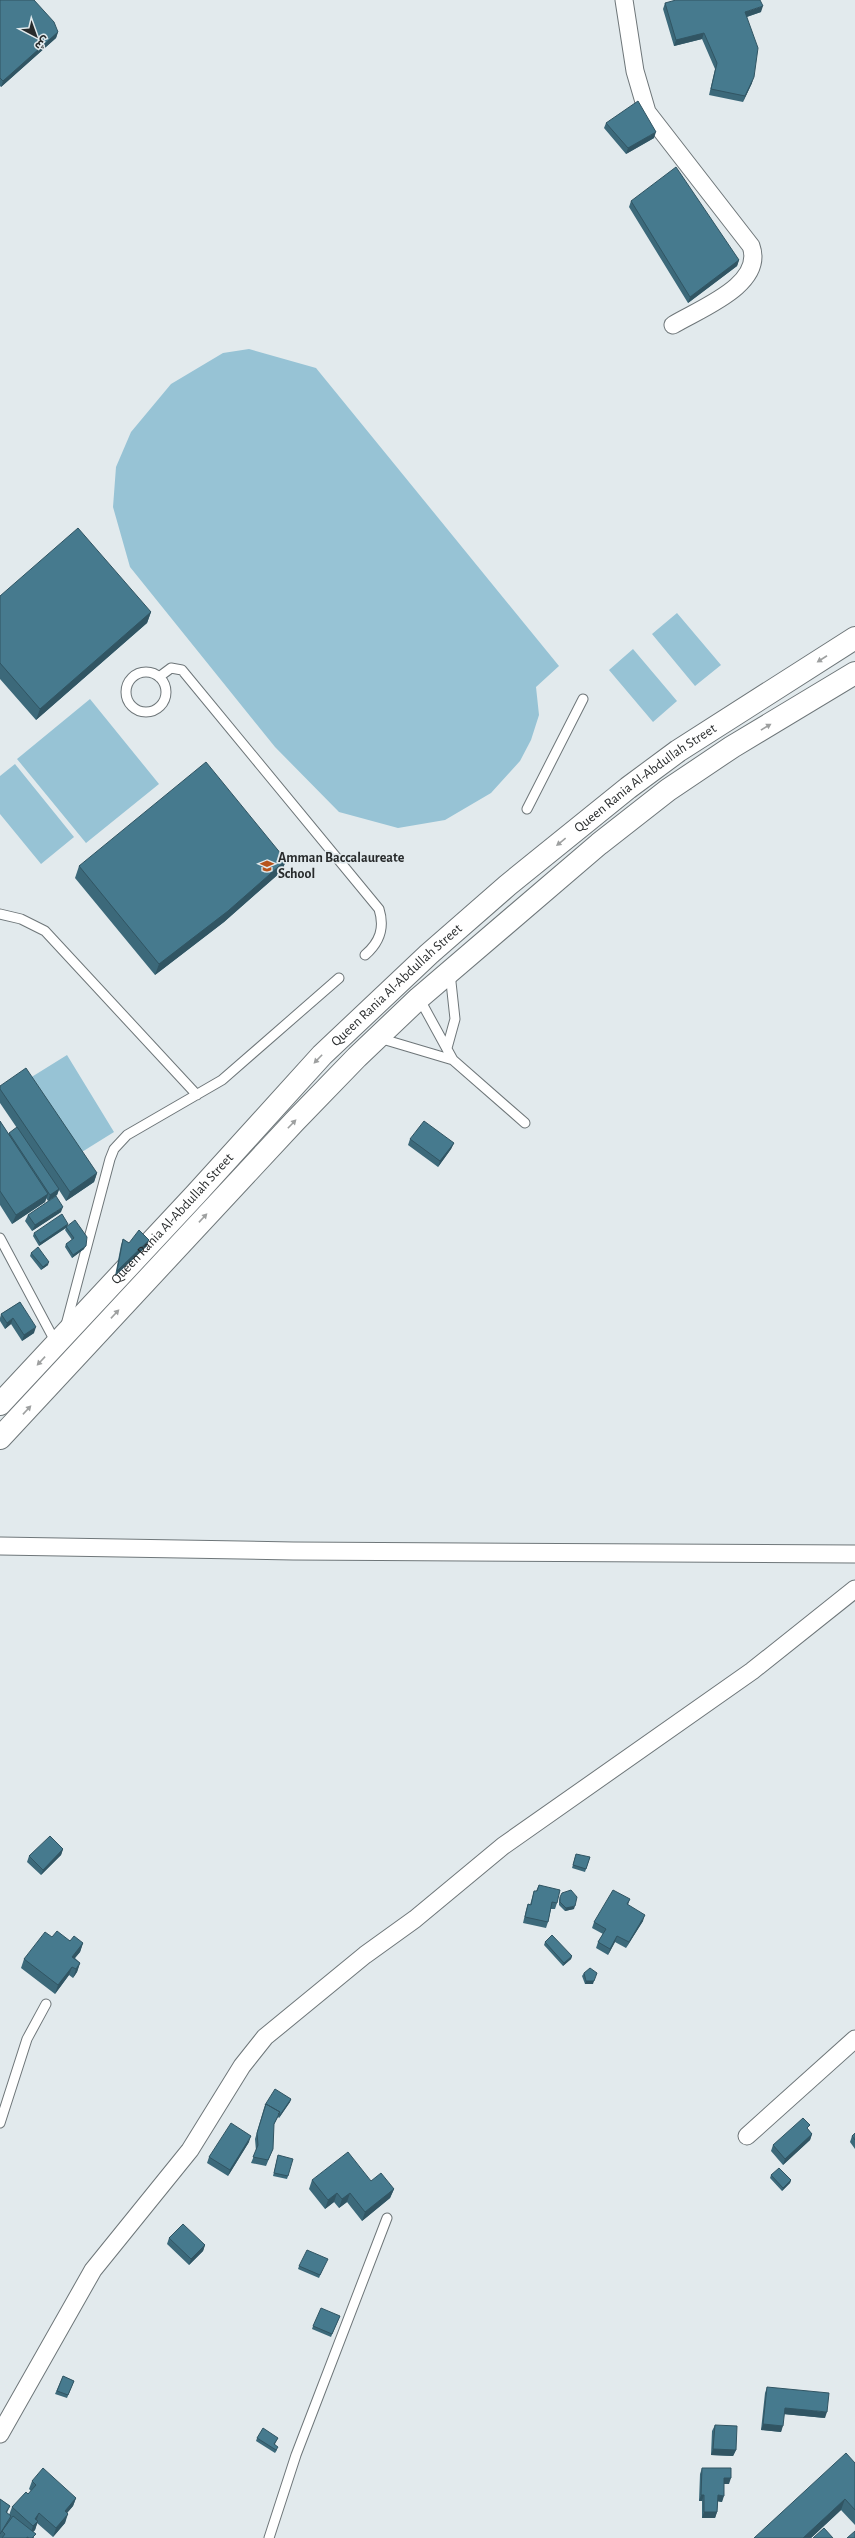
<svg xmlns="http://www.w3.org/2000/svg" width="855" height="2538" font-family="'Alegreya Sans','Noto Sans Arabic',sans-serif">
  <rect width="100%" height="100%" fill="#e2eaed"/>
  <path fill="#97c3d5" d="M249,349L316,368L559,666L536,687L539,715L531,740L520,761L491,793L445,820L398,828L339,812L275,747L130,567L113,507L116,467L131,432L171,384L223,353Z
    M677,613L721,665L695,686L652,634Z
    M633,649L677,701L653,722L609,670Z
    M90,699L159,784L86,843L17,759Z
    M15,764L74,837L41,864L0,814V776Z
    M67,1055L114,1132L77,1155L30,1078Z"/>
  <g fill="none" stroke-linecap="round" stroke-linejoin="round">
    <g stroke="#6e7679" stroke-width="11">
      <path id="service" d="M126 692a20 20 0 1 1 40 0a20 20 0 1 1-40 0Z
        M159,677L171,668L182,670L379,909C385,928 380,942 365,955
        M527,809L583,699
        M0,914L21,919L45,931L197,1095
        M419,998L453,1060L525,1123
        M379,1038L453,1060
        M447,1048L455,1019L450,973
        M0,1238L56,1343
        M66,1325L110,1159L114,1149L127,1135L222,1080L339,978
        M0,2123L27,2039L46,2004
        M269,2538L296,2455L387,2218"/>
    </g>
    <g stroke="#6e7679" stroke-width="19">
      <path id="minor" d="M624,0L635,71L647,112L751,246C765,285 699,309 673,325
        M0,1546L293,1551L855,1554
        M747,2136L855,2039
        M0,2434L93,2270L190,2150L242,2066L265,2037L365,1955L415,1919L503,1846L752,1671L855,1589"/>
    </g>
    <g stroke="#6e7679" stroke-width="24">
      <g id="secondary">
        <path id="s1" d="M0,1404L196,1194L322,1055L429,954L508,885L628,788L678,751L855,638"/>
        <path d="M0,1438L294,1122L357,1057L419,998L599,844L668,790L732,747L855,673"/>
      </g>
    </g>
    <use href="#service" stroke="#fff" stroke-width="9"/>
    <use href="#minor" stroke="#fff" stroke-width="17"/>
    <use href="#secondary" stroke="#fff" stroke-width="22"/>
  </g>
  <path fill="#3c697a" d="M0,0L58,32L56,38L1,87L0,86Z
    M665,3L761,12L747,17L752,83L743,102L709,95L715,69L702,39L674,46L663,9Z
    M606,123L654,138L626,154L604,128Z
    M631,201L739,260L737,266L688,303L629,207Z
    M0,596L151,612L147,623L36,720L0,679Z
    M286,860L282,871L224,922L155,975L75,878L79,866Z
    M0,1086L97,1173L94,1182L66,1201L59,1190L57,1195L48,1201L46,1198L45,1202L12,1224L0,1205V1121L8,1134L17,1128L0,1103Z
    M410,1139L454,1143L451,1149L438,1167L408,1145Z
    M61,1212L32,1231L25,1221L28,1215Z
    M68,1224L67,1226L84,1249L72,1258L65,1247L66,1244L72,1240L65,1230L66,1228L39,1246L33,1236L34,1233Z
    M123,1239L129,1243L147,1246L115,1276L121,1245Z
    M31,1253L48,1265L41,1270L30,1256Z
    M20,1302L34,1333L22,1341L11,1324L5,1329L0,1321V1318L1,1314Z
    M63,1849L61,1855L41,1875L27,1862L29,1856Z
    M575,1857H590L585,1872L572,1868Z
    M539,1885L557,1903L555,1909H551L548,1922L546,1928L523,1923L526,1910L528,1904L530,1905L534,1891H536Z
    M560,1897L574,1909L565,1911L559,1905V1900Z
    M630,1899L628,1905L643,1921L626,1948L615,1942L608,1955L596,1948L598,1942L603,1934L592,1928L594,1922Z
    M52,1937L83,1943L80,1952L75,1958L80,1963L77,1972L73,1978L69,1975L55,1994L21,1968L24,1959Z
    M545,1942L572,1956L571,1959L563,1966L544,1945Z
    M584,1973L593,1984H585L582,1976Z
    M291,2099L290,2102L279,2118L278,2117L273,2126V2149L266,2166L251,2163L256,2151L255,2139L264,2108L265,2105Z
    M808,2130L812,2134L810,2140L783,2165L771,2151L773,2145Z
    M855,2133V2149L850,2142L852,2136Z
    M249,2142L228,2176L207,2163L209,2157Z
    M278,2155L288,2176L287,2179L273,2176Z
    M771,2175L791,2180L790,2183L782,2191L770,2178Z
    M312,2180L371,2181L394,2189L390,2198L362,2221L347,2202L339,2208L334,2202L325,2209L309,2189Z
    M169,2238L205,2245L203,2251L189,2265L167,2244Z
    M326,2262L319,2278L298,2269L299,2266Z
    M340,2316L331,2337L312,2329L313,2326Z
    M63,2376L74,2381L67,2398L55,2394Z
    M767,2387L825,2418L784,2414L781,2432L761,2430L765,2393Z
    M715,2425L736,2450L733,2456L711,2455L712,2431Z
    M257,2438H278L275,2444L277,2450L275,2453L256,2441Z
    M855,2463V2525L841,2510L811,2538H754Z
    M702,2468L729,2484H724L722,2502L718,2501L717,2512L715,2518H702V2501H699L700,2474Z
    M32,2481L76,2498L73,2506L67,2513L65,2523L53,2537L37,2523L35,2530L33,2532L34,2538H0V2499L10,2506L7,2513L9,2515L12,2507L28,2494L31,2491L29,2489Z"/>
  <path fill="#315563" d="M763,6L761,12L743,18L745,12Z
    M58,32L56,38L1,87L3,81Z
    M704,33L702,39L674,46L676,40Z
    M754,77L752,83L743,102L745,96Z
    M656,132L654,138L626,154L628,148Z
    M739,260L737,266L688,303L690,297Z
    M151,612L147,623L36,720L40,709Z
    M286,860L282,871L224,922L155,975L159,964Z
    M454,1143L451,1149L438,1167L440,1161Z
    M97,1173L94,1182L66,1201L70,1192Z
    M59,1189L57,1195L48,1201L50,1195Z
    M48,1194L45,1202L12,1224L16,1215Z
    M63,1207L61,1212L32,1231L35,1225Z
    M68,1224L67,1227L39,1246L40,1243Z
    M149,1240L147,1246L115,1276L117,1271Z
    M86,1246L84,1249L72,1258L73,1255Z
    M49,1262L48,1265L41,1270L43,1267Z
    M13,1318L11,1324L5,1329L7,1323Z
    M36,1327L34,1333L22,1341L24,1335Z
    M63,1849L61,1855L41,1875L43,1870Z
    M575,1906L574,1909L565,1911L566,1908Z
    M645,1915L643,1921L626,1948L629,1942Z
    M617,1936L615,1942L608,1955L610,1949Z
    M83,1943L80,1952L69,1965L72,1957Z
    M572,1956L571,1959L563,1966L564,1963Z
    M80,1963L77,1972L73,1978L76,1969Z
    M72,1967L69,1975L55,1994L58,1985Z
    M586,1981H594L593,1984H585Z
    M291,2099L290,2102L279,2118L280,2115Z
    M812,2134L810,2140L783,2165L785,2159Z
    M251,2136L249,2142L228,2176L230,2170Z
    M791,2180L790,2183L782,2191L783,2188Z
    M394,2189L390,2198L362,2221L365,2212Z
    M337,2193L334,2202L325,2209L328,2200Z
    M350,2193L347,2202L339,2208L342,2199Z
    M205,2245L203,2251L189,2265L191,2259Z
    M785,2408L827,2412L825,2418L783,2414Z
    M763,2424L783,2426L781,2432L761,2430Z
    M713,2449L736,2450L733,2456L711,2455Z
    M724,2478H731L729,2484H722Z
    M701,2495H704L702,2501H699Z
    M718,2495L724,2496L722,2502L715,2501Z
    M76,2498L73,2506L62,2519L65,2511Z
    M845,2499L841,2510L811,2538H803Z
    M704,2512H717L715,2518H702Z
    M39,2513L36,2522L35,2519Z
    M68,2514L65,2523L53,2537L56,2528Z
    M38,2521L35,2530L30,2535L33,2526Z"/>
  <path fill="#467a8e" stroke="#315563" d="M0,0H34L54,22L58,32L3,81L0,78Z
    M676,0H760L763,6L745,12L758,48L754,77L745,96L711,89L717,63L704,33L676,40L665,3Z
    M638,101L656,132L628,148L606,123Z
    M676,167L739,260L690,297L631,201Z
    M78,528L151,612L40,709L0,663V596Z
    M206,762L286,860L228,911L159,964L79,866Z
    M26,1068L97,1173L70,1192L0,1089V1086Z
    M0,1121L48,1194L16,1215L0,1191Z
    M424,1121L454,1143L440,1161L410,1139Z
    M17,1127L59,1189L50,1195L9,1133Z
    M56,1196L63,1207L35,1225L28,1215Z
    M62,1214L68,1224L40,1243L34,1233Z
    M75,1220L87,1237L86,1246L73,1255L66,1244L74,1238L66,1227Z
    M139,1230L149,1240L117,1271L123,1239L129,1243Z
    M38,1247L49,1262L43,1267L31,1253Z
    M20,1302L36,1327L24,1335L13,1318L7,1323L1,1314Z
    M50,1836L63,1849L43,1870L29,1856Z
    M576,1854L590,1857L586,1869L573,1865Z
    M539,1885L560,1890L557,1903L552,1902L548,1922L525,1917L528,1904L531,1905L534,1891H537Z
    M571,1890L577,1897L575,1906L566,1908L560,1902V1897L562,1893Z
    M613,1890L630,1899L627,1904L645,1915L629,1942L617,1936L610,1949L598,1942L606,1929L594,1922Z
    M57,1931L70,1941L74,1936L83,1943L72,1957L80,1963L76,1969L72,1967L58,1985L24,1959L45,1932L52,1937Z
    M552,1935L572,1956L564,1963L545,1942Z
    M590,1968L597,1973L594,1981H586L584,1973Z
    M275,2089L291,2099L280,2115L278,2114L280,2112L266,2104V2105H265Z
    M266,2104L280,2112L274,2124L273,2149L268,2160L253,2157L258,2145L257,2133Z
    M803,2118L810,2125L807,2128L812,2134L785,2159L773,2145Z
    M231,2123L251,2136L230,2170L209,2157Z
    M855,2133V2140L852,2136Z
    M348,2152L371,2181L381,2173L394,2189L365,2212L350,2193L342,2199L337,2193L328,2200L312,2180Z
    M278,2155L293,2159L288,2176L274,2173Z
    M779,2168L791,2180L783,2188L771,2175Z
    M183,2224L205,2245L191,2259L169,2238Z
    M307,2250L328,2259L320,2275L299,2266Z
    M321,2308L340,2316L332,2334L313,2326Z
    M63,2376L74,2381L68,2395L57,2391Z
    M767,2387L829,2393L827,2412L785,2408L783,2426L763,2424Z
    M715,2425L737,2426L736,2450L713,2449Z
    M263,2428L278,2438L274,2444L278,2447L276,2450L257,2438Z
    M846,2453L855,2463V2510L845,2499L803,2538H754Z
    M43,2468L76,2498L65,2511L68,2514L56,2528L39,2513L35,2519L38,2521L33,2526L12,2507L26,2492L28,2494L36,2485L32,2481Z
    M702,2468H731V2478H724V2496L718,2495L717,2512H704V2495H701Z
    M0,2499L10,2506L6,2512L11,2516L0,2534Z
    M13,2516L36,2534L32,2538H29L27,2537V2538H2L5,2534L2,2531Z
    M824,2528L833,2538H813Z
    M855,2531V2538H847Z"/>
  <defs><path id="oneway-solid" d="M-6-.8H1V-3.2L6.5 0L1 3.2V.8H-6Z"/></defs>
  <g fill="#9ea0a0">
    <use href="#oneway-solid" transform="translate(822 659) rotate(147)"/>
    <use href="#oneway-solid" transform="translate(766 727) rotate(-31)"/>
    <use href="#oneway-solid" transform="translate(561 842) rotate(141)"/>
    <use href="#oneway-solid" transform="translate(318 1059) rotate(134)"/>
    <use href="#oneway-solid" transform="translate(292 1124) rotate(-46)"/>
    <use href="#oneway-solid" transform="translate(203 1218) rotate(-47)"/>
    <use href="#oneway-solid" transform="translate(115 1314) rotate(-47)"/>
    <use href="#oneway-solid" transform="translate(41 1361) rotate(133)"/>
    <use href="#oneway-solid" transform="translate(27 1410) rotate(-47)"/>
  </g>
  <defs>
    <g id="school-bare" transform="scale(1.08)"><path d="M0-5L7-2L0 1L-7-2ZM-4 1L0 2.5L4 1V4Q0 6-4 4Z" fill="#b7541c" stroke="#e2eaed" stroke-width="2.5" paint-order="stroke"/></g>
  </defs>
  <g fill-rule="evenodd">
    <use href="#school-bare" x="267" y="866"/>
  </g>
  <g text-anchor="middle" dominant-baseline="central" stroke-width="3.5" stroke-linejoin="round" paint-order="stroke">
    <g font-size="14" fill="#282b2c" stroke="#e2eaed">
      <text stroke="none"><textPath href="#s1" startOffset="901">Queen Rania Al-Abdullah Street</textPath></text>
      <text stroke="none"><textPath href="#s1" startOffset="577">Queen Rania Al-Abdullah Street</textPath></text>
      <text stroke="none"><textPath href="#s1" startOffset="253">Queen Rania Al-Abdullah Street</textPath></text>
    </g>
    <g font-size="14" font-weight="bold" fill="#282b2c" stroke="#e2eaed" text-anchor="start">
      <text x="278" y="858">Amman Baccalaureate<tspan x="278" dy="16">School</tspan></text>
    </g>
  </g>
  <g transform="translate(36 36) rotate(139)" stroke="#e2eaed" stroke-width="3" paint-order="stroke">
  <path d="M0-3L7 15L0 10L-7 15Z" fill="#282b2c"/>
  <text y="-6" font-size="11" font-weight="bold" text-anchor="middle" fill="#282b2c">ش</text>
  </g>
</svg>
